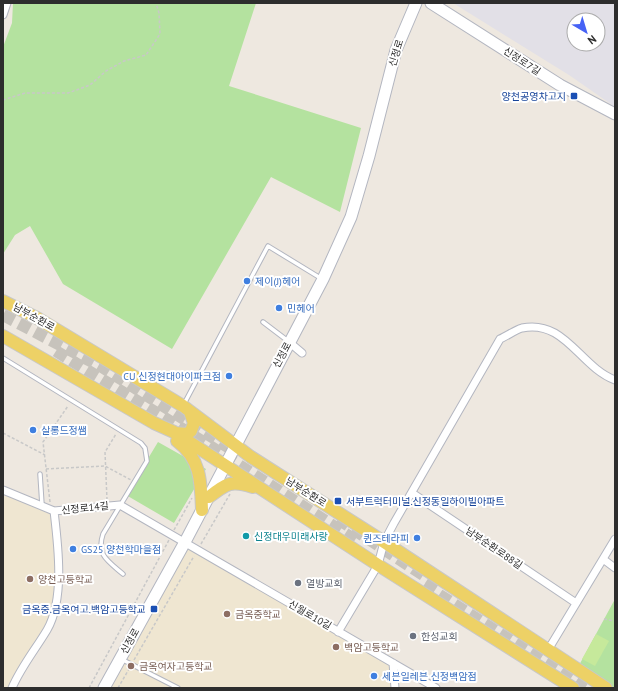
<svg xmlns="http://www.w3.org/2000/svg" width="618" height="691" font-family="'PT Sans','Noto Sans KR',sans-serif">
  <rect width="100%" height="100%" fill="#eee8e0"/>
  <path fill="#e2e0e7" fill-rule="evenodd" d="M453,3H615V107L569,75ZM574,20H598V44H574Z"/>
  <path fill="#efe6d1" d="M3,490L54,511L56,603L48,629L9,688H3Z
    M185,542L393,663L395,688H104Z"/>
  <path fill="#b4e29f" d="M13,3H256L229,86L361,128L340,212L271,177L172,349L63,284L30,226L15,235L3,254V47L12,23Z
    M158,442L206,469L174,523L126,495Z
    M615,599V688H606L577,669Z"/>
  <path fill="#c6e99b" d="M596,634L609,641L595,666L582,659Z"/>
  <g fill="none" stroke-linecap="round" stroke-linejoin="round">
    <path stroke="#c7c3bc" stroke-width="12" stroke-dasharray="12 6" stroke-linecap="butt" d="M3,315L102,367L234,451
      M56,351L202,441L355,540
      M338,519L440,586
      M424,585L585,688"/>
    <g stroke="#b3b6c0" stroke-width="5.5">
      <path id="lane" d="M263,322L288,341
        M3,358L141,443L145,448L147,461L103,534C96,555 108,561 123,574
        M184,404L268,246L322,279
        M40,474L42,505
        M121,659L178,688"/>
    </g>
    <g stroke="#b3b6c0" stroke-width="9">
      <path id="street" d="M3,15L7,3
        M289,342L302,353
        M3,490L54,511L120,505L436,688
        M412,493L576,603
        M603,559L615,568
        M338,632L378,565L384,542L394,523L500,339C507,336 515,330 522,328C565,319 580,367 615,380
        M548,650L615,539
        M393,663L395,688
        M12,688C21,667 35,650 47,630C65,599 58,545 54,511"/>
    </g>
    <g stroke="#b3b6c0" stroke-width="13">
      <path id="secondary" d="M431,3L560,85L615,114
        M104,688L185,542L323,279L351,217L369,156L396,50L416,3"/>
    </g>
    <g stroke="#c8c8c8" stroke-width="14">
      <path id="primary" d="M3,301L37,318L183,406L251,457L384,542L606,688
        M3,336L154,423L174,432L378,565L573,688
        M175,433L187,434L191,431L194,423L190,412
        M177,441C201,459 201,482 202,510
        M209,497C227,483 231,480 253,487"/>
    </g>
    <path stroke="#c8c8c8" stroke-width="1.5" stroke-dasharray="3 2" stroke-linecap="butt" d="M3,100L25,93H68L90,85L106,71L124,61L146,55L160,34L159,13L156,3
      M3,433L45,455
      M46,469L105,466L131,480
      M107,500L105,452L116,434
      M50,502L43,442L68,406
      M174,530L192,498
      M201,544L230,494
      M604,619L615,621
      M134,660L194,556
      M89,688L169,540
      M118,688L129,669"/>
    <use href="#lane" stroke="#fff" stroke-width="3.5"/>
    <use href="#street" stroke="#fff" stroke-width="7"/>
    <use href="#secondary" stroke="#fff" stroke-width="11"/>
    <use href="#primary" stroke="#edd166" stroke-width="12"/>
  </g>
  <g fill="#1a4fb4" stroke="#fff" stroke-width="1.5">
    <rect x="570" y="92" width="8" height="8" rx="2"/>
    <rect x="334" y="497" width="8" height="8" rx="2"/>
    <rect x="150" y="605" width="8" height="8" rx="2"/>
  </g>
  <g fill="#3f7fe0" stroke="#fff" stroke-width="1.5">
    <circle cx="247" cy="281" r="4"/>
    <circle cx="279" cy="308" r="4"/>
    <circle cx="229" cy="376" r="4"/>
    <circle cx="33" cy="430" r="4"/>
    <circle cx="417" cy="538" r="4"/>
    <circle cx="73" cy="549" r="4"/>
    <circle cx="374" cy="676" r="4"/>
  </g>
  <circle fill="#0f9aa8" stroke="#fff" stroke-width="1.5" cx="246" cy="536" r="4"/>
  <g fill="#8d6e63" stroke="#fff" stroke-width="1.5">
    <circle cx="30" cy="579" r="4"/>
    <circle cx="227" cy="614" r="4"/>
    <circle cx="336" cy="647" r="4"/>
    <circle cx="131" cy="666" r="4"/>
  </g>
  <g fill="#6b7280" stroke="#fff" stroke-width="1.5">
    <circle cx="298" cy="583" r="4"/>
    <circle cx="413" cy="636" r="4"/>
  </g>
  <g text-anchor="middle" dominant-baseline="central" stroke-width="4" stroke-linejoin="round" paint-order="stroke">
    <g font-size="10" fill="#2d2d2d" stroke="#fff">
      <text transform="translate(396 53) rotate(-73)">신정로</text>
      <text transform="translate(522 61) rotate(33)">신정로7길</text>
      <text transform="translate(34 317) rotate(29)">남부순환로</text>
      <text transform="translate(282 355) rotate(-62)">신정로</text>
      <text transform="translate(306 492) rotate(32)">남부순환로</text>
      <text transform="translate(85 508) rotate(-6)">신정로14길</text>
      <text transform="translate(494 548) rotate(34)">남부순환로88길</text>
      <text transform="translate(310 615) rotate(30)">신월로10길</text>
      <text transform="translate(130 641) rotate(-61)">신정로</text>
    </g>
    <g font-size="10" fill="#164399" stroke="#fff" text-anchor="end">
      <text x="566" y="96">양천공영차고지</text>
      <text x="346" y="501" text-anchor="start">서부트럭터미널.신정동일하이빌아파트</text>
      <text x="146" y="609">금옥중.금옥여고.백암고등학교</text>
    </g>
    <g font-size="10" fill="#366cbe" stroke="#fff" text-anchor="start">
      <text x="255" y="281">제이(J)헤어</text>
      <text x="287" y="308">민헤어</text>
      <text x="221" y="376" text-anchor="end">CU 신정현대아이파크점</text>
      <text x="41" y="430">살롱드정쌤</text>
      <text x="409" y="538" text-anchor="end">퀸즈테라피</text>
      <text x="81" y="549">GS25 양천학마을점</text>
      <text x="382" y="676">세븐일레븐 신정백암점</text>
    </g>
    <g font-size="10" fill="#0d838f" stroke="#fff" text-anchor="start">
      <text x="254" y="536">신정대우미래사랑</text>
    </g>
    <g font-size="10" fill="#785e54" stroke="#fff" text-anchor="start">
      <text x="38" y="579">양천고등학교</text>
      <text x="235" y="614">금옥중학교</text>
      <text x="344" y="647">백암고등학교</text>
      <text x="139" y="666">금옥여자고등학교</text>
    </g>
    <g font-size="10" fill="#5b616d" stroke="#fff" text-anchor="start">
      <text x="306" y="583">열방교회</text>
      <text x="421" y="636">한성교회</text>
    </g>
  </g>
  <rect width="618" height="691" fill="none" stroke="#2d2d2d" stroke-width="8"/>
  <g transform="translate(586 32) rotate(142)"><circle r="19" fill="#ffffff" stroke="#ababab"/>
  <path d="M0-3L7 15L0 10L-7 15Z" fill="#4662f5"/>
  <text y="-6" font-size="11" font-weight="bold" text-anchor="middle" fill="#2d2d2d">N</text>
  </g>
</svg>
